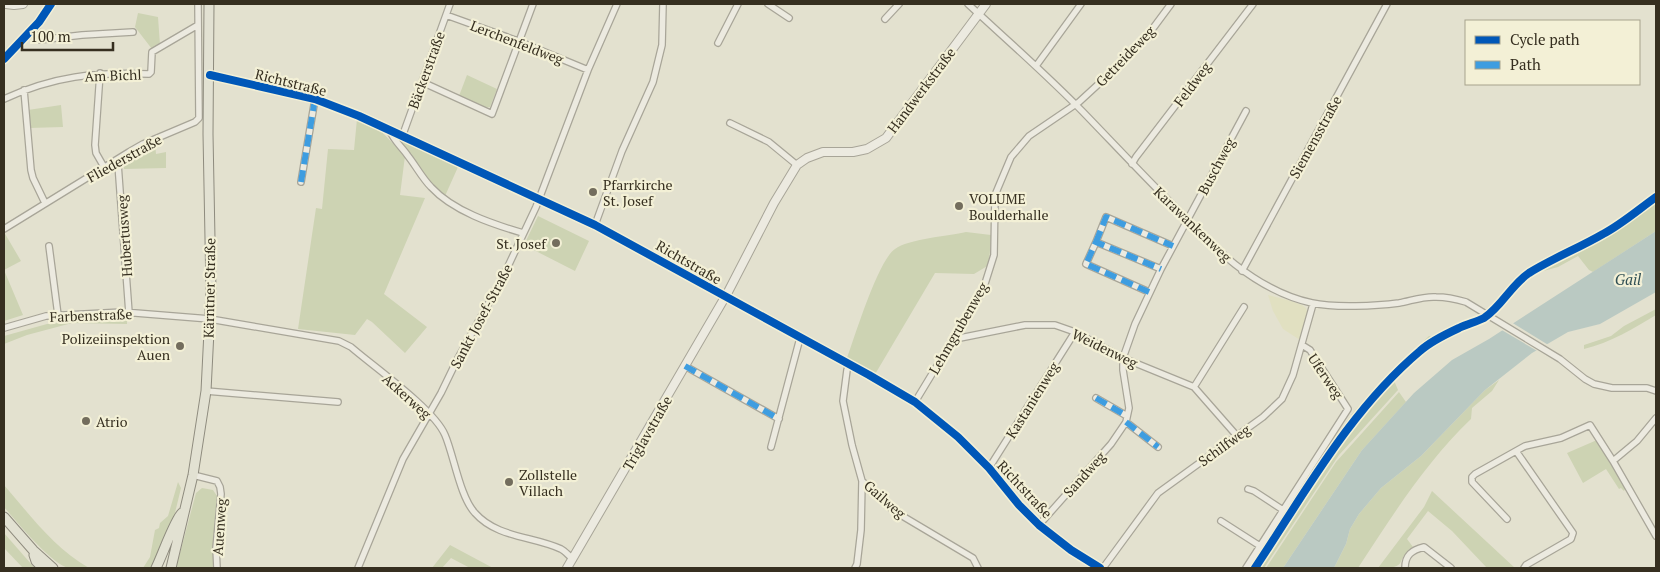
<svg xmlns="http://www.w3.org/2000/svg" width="1660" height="572" font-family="'PT Serif',serif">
  <rect width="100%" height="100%" fill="#e3e1cf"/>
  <path fill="#e1e0c1" d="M1268,295L1291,301L1302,305L1306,308L1308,314L1300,340L1283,329L1273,311Z"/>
  <path fill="#cdd3b3" d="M138,13L158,17L160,45L152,49L135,27Z
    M467,75L497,89L490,107L485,108L459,96Z
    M61,105L63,127L29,128L28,110Z
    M357,119L379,129L405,156L400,195L425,198L384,294L427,327L405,353L372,322L367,319L355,335L298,329L316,208L322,209L328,149L354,150Z
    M401,141L458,167L445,196L431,184L400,144Z
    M155,143L156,154L166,152V168L124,169L123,162L125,159Z
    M1656,199V231L1593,272L1589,270L1578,256L1558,267L1536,273L1534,272L1569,252L1604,235Z
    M538,216L589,241L575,271L524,245Z
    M4,232L21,261L4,270L23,315L4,321Z
    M966,232L991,235L989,265L974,274L935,273L874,376L846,361C854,339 878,260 895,249C908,239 949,236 966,232Z
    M1656,309V315C1634,328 1610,343 1584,349V345L1611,336L1624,326Z
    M95,320H127V324L72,323L27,335L4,344V336L47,324Z
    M1429,336L1432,337L1431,339L1376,393L1355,418L1351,415L1372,391Z
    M1393,378L1398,390L1339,455L1264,568H1257L1337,445L1370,404Z
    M1499,380L1492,391L1472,408L1471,419C1426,462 1392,516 1358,568H1334L1346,544L1350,529L1359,514L1381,488L1421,456L1485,390Z
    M1399,392L1406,402L1362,450L1283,568H1266L1336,462Z
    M1350,417L1353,420L1326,457L1254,568H1249L1324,452Z
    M1597,440L1626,487L1624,491L1621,488L1619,489L1606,469L1583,483L1567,453Z
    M178,482L181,488L174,517L153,568H143L150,557L155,530L159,528L160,523L168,516Z
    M4,485C30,515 54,548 89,568C83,568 75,569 69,568C52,565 16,521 4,507Z
    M202,488L213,490L217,496L213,543V568H176L196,493Z
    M1432,491L1515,568H1487L1452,531L1428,511L1407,539L1413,547C1393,561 1411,568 1378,568L1424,507Z
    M4,533L32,565L35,568H23L4,548Z
    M450,545L493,568H470L451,558L442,568H432Z"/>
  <path fill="#bac9c2" d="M1656,231V292L1600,324L1568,332L1532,353L1485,390L1421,456L1381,488L1359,514L1350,529L1346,544L1334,568H1283L1362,450L1414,393L1452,360L1489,339Z"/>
  <path fill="#e3e1cf" d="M1511,322L1550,346L1539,352L1500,329Z"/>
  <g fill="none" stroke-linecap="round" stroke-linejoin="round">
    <g stroke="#a8a598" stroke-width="8">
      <path id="minor" d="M51,4L34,31L35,36L39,40L82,35L133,32
        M768,4L789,18
        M968,4C1007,40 1047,75 1083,112C1112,142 1141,173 1170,202C1210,244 1253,290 1312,303C1335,308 1376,306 1399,303C1411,301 1423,296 1436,297C1446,297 1456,299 1466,302L1560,359L1585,379L1594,384L1612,388H1647L1656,391
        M446,15L518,41L588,70
        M885,19L899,4
        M718,43L738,4
        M1036,66L1081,4
        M100,73L95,145L96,153L104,167
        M210,75L315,99L359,116L595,225L869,375L915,402L958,437L989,468L1019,505L1039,525L1071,550L1100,568
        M422,82L492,114L533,4
        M24,90L31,170L33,178L45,203
        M4,99C54,76 94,72 149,74L151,72L152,52L198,25
        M730,123L769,142L797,165
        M390,131C394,141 402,147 408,156C416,166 422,178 431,187C453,211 492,224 523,233
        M402,137L450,4
        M116,160L118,164L129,313
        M1132,164L1136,157L1253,4
        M301,182L315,99
        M595,225L622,151L653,82L662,45L663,4
        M4,229L129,152L143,144L195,122L199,118L198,4
        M1096,242L1106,217L1173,246
        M49,246L58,315
        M1242,271L1387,4
        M1149,292L1086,264L1096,242L1161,269
        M4,328L46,316L123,312L210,319L339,341L351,347C374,367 434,409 445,435C454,456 460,497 475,513C497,538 533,536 561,549C565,551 569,556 573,559
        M955,339L1025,325H1055L1075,332L1123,358L1194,387L1237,436
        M849,364L847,370L843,401L852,445L862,481L894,511L973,558L978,568
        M685,366L779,419
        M1194,387L1244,307
        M206,391L338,402
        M1096,398L1127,416
        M915,402L983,290L994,255L995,195L1011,157L1029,136L1079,102L1104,79L1148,35L1171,4
        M1656,418L1637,441L1613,461L1656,536
        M1126,422L1158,447
        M771,447L800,338
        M1516,451L1573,533L1571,539L1526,565L1524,568
        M989,468L1075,332
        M193,475L217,481L220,487L221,494L216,548L217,568
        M1248,489L1254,491L1283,510
        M1507,519L1472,482V477L1475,474L1525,446L1561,438L1590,425L1613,461
        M1221,521L1260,546
        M1039,525L1111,444L1126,422L1129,408L1123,370V358L1135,324L1161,269L1246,111
        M358,568L403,459L441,393L457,360L502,279L536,207L588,70L617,4
        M855,568L857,564L861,530L862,481
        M1103,568L1158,493L1263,417L1282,399L1293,375L1313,304
        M1246,568L1348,409L1310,350L1302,345
        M1405,568C1405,555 1412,550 1424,547L1451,568"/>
    </g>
    <g stroke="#a8a598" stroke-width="10">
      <path id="tertiary" d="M6,4L14,5L23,4
        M567,568L728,292L774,203L797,165L807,158L823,152H853L867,149L886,138L986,4"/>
    </g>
    <g stroke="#8e8b7e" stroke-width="11">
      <path id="primary" d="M4,517L33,550L53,568
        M34,555L36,561L43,568
        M156,568C162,556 175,519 182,513
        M171,568L193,475L206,391L211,291L208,134L209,4"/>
    </g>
    <use href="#minor" stroke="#eceae0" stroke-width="5.5"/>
    <use href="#tertiary" stroke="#eceae0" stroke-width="8"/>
    <use href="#primary" stroke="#e2e1d2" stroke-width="9"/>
    <path stroke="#3e9de0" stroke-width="6" stroke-dasharray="12 6" stroke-linecap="butt" d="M301,182L315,99
      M1096,242L1106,217L1173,246
      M1149,292L1086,264L1096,242L1161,269
      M685,366L779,419
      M1096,398L1127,416
      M1126,422L1158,447"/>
    <g stroke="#f3f0d6" stroke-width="11">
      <path id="cycleway" d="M4,59L39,22L51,4
        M210,75L315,99L359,116L595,225L869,375L915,402L958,437L989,468L1019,505L1039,525L1071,550L1100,568
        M1255,568C1305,493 1350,410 1420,351C1431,341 1446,334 1459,328C1467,324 1476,322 1484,318C1502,306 1511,285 1529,273C1553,258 1579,248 1603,234C1622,224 1639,209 1656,197"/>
    </g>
    <use href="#cycleway" stroke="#0057b8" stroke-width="8"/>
  </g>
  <g fill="#736d5d" stroke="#f3f0d6" stroke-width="2">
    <circle cx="593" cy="192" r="5"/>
    <circle cx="959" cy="206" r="5"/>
    <circle cx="556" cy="243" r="5"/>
    <circle cx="180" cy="346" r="5"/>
    <circle cx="86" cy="421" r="5"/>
    <circle cx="509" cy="482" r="5"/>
  </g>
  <g text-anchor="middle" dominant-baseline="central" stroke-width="4.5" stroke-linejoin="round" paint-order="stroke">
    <g font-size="14" fill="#362f20" stroke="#f3f0d6">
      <text transform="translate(517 42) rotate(21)">Lerchenfeldweg</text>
      <text transform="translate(1125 56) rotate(-46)">Getreideweg</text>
      <text transform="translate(426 70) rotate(-70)">Bäckerstraße</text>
      <text transform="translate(113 75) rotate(-2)">Am Bichl</text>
      <text transform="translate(291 82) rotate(14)">Richtstraße</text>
      <text transform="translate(1192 84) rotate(-53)">Feldweg</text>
      <text transform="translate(921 90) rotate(-53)">Handwerkstraße</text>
      <text transform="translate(1315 137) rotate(-61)">Siemensstraße</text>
      <text transform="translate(124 158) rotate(-29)">Fliederstraße</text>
      <text transform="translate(1216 166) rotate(-62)">Buschweg</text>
      <text transform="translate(1193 224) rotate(44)">Karawankenweg</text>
      <text transform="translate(124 236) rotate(-94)">Hubertusweg</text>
      <text transform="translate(689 262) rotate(30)">Richtstraße</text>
      <text transform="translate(209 288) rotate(-89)">Kärntner Straße</text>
      <text transform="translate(91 315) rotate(-2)">Farbenstraße</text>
      <text transform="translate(481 316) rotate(-62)">Sankt Josef-Straße</text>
      <text transform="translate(958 328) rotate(-60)">Lehmgrubenweg</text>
      <text transform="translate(1105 348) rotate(26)">Weidenweg</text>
      <text transform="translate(1326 376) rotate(56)">Uferweg</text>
      <text transform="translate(407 396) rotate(42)">Ackerweg</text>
      <text transform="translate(1032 400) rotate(-58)">Kastanienweg</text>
      <text transform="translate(647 433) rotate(-60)">Triglavstraße</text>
      <text transform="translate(1224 445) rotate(-36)">Schilfweg</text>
      <text transform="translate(1084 474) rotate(-48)">Sandweg</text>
      <text transform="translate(1025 489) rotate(47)">Richtstraße</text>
      <text transform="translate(885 499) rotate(41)">Gailweg</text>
      <text transform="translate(219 527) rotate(-86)">Auenweg</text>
    </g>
    <g font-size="14" fill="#362f20" stroke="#f3f0d6" text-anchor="start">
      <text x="603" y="184">Pfarrkirche<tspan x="603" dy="16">St. Josef</tspan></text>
      <text x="969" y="198">VOLUME<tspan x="969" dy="16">Boulderhalle</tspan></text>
      <text x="546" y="243" text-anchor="end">St. Josef</text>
      <text x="170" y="338" text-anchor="end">Polizeiinspektion<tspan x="170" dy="16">Auen</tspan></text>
      <text x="96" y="421">Atrio</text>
      <text x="519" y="474">Zollstelle<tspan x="519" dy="16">Villach</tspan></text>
    </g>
    <g font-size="15" font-style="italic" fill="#315055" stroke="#f3f0d6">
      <text x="1628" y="279">Gail</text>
    </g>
  </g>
  <rect width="1660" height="572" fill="none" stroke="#362f20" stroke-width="10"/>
  <rect x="1465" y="20" width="175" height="65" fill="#f3f0d6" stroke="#a7a38d"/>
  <rect x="1475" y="36" width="25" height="8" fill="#0057b8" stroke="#a7a38d"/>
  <text x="1510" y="45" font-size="15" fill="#362f20">Cycle path</text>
  <rect x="1475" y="61" width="25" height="8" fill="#3e9de0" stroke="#a7a38d"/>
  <text x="1510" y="70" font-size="15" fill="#362f20">Path</text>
  <path d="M22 42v8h91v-8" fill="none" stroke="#362f20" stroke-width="2.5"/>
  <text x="30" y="42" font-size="15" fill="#362f20" stroke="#f3f0d6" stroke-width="4" paint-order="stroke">100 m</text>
</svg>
